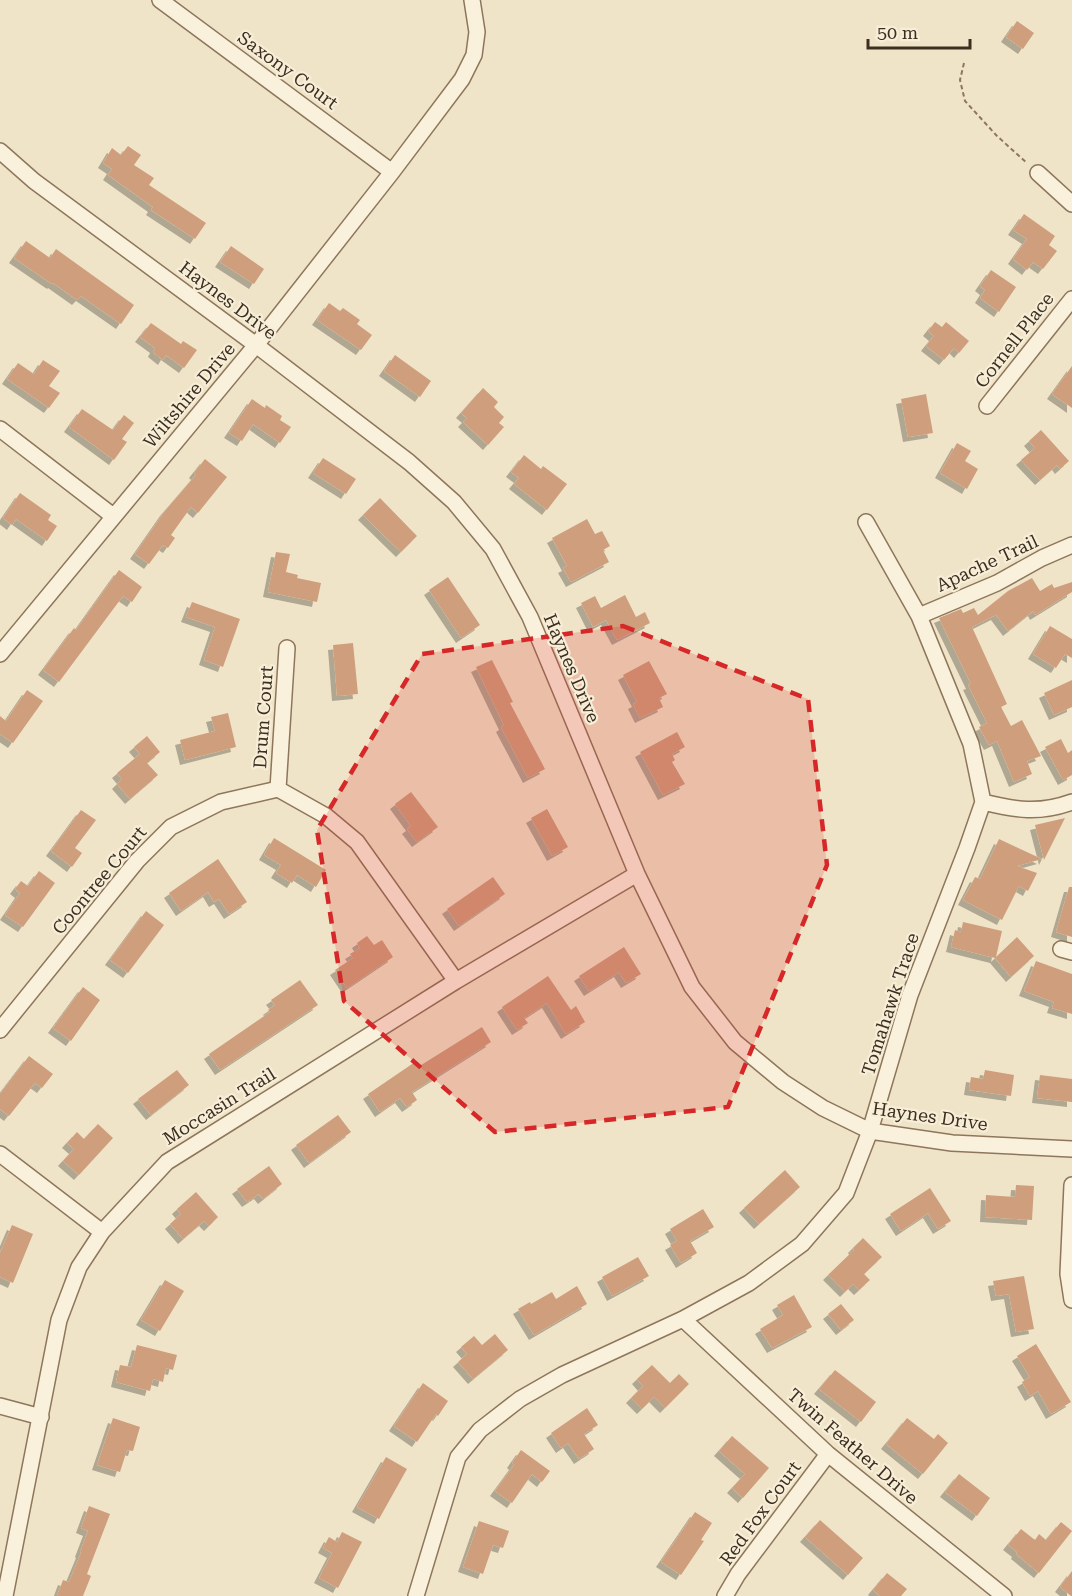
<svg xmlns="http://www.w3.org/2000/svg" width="1072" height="1596" font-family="'Roboto Serif',serif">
  <defs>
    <filter id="shadow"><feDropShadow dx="-5" dy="5" stdDeviation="0" flood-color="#0004"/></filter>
  </defs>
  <rect width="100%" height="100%" fill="#f0e4c8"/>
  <path fill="#cf9f7d" filter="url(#shadow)" d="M1017,21L1034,33L1023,49L1006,37Z
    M128,146L141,155L134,165L154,178L149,185L206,223L195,239L151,210L153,207L108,175L112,169L103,163L112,148L121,155Z
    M1024,214L1055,236L1049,245L1057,251L1043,269L1033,262L1027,270L1013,259L1027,239L1013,230Z
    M26,241L50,258L56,249L134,305L121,324L81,296L77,300L53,283L52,284L14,258Z
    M231,246L264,269L254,284L220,262Z
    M991,270L1016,287L999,312L980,298L985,290L980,286Z
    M329,303L340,311L343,308L360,320L357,324L372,335L361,350L317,320Z
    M935,322L942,327L946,322L969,341L959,353L954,348L944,360L926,346L934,336L928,331Z
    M151,323L181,344L183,341L197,350L184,368L166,355L163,360L153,352L155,348L140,337Z
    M395,355L431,381L420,397L384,371Z
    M43,360L60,371L49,386L60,393L49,408L7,379L18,363L34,374Z
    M1072,366V408L1052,394Z
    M483,388L498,402L494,407L504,417L499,423L504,427L488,445L463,422L467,418L461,413Z
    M926,394L933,433L908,437L901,399Z
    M252,399L265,408L266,405L282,416L280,420L291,427L280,443L253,424L242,441L229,433Z
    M82,409L113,430L124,415L134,423L122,439L127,442L114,460L69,427Z
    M1041,430L1069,461L1060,469L1057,465L1040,480L1021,460L1035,448L1029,441Z
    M957,443L971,451L965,461L978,469L967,489L940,473Z
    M524,455L541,469L543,466L567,484L547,510L514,484L519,478L511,472Z
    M323,458L356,479L346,494L313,473Z
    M205,459L227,477L198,513L191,507L171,535L175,538L168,548L163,545L149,564L135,554L165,511L196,475L194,473Z
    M20,493L51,515L48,520L57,526L47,541L16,519L12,525L3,518Z
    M380,498L417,536L401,552L363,515Z
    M587,519L595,534L602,531L610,546L603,550L609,562L571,582L563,568L567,566L552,538Z
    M276,552L290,554L286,572L298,575L297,578L321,583L317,602L268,592Z
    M119,570L142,587L132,602L123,596L59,682L43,670L74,628L76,630Z
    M448,577L480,625L461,638L429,590Z
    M1032,578L1040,591L1052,584L1054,588L1072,582V592L1035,615L1033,611L1008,631L996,615L972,627L1007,704L1001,707L1011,726L1022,720L1041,756L1027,761L1032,774L1014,782L997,741L989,745L979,727L987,723L968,685L971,684L939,618L961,609L963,613L974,608L978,615L1008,591Z
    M625,595L636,617L645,612L650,623L617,640L606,620L593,627L581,603L595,596L601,608Z
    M192,602L240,619L223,667L204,660L215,627L186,617Z
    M1050,626L1072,639V658L1065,654L1056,668L1033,654Z
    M353,643L358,694L337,696L333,645Z
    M492,660L513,702L510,703L545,769L528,778L501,727L504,725L476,667Z
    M649,661L667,694L659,698L663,707L640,718L633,704L637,702L623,675Z
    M1072,680V707L1054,715L1044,693Z
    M27,690L43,701L13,743L0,734V716L6,721Z
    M228,713L236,747L185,760L180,740L215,731L211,717Z
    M677,732L685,747L672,754L675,760L672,762L685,784L663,795L640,752Z
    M147,736L160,752L147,763L158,775L130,799L117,784L122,779L117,773L140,754L134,747Z
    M1061,739L1068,753L1072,750V775L1063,780L1045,747Z
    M411,792L438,827L417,842L407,829L411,826L395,804Z
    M547,809L568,847L552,856L531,818Z
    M81,810L96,820L75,848L82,853L72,867L51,851Z
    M1065,818L1044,860L1035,825Z
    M274,838L326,870L316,887L297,875L292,883L276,873L281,865L264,855Z
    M999,839L1042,859L1017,866L1037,873L1028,891L1019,886L1002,920L963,900L975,877L980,879Z
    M218,859L247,902L229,914L219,899L214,902L208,892L181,911L169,893Z
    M39,871L55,883L23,927L5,915L20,893L15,889L21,881L28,886Z
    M493,877L505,894L459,926L447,909Z
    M1069,887H1072V937L1056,932Z
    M146,911L164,925L128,973L110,960Z
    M963,922L1002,931L996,957L1017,937L1034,956L1011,977L995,958L951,947L955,930L961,932Z
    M367,936L374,945L382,940L393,957L347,988L335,970L353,958L350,954L360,948L357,943Z
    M624,947L641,974L626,983L619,972L589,991L579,976Z
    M1036,961L1072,974V1014L1052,1008L1054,1002L1024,991Z
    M548,976L571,1010L576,1006L585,1022L566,1034L547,1003L524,1018L528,1023L517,1030L502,1007Z
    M300,980L318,1005L220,1070L209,1054L270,1012L268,1010L275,1005L271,1000Z
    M83,987L100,1000L71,1041L53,1028Z
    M482,1027L491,1042L412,1092L417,1100L407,1107L400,1098L380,1112L368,1094L415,1062L418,1067Z
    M29,1056L53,1074L42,1088L35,1083L9,1116L0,1109V1094Z
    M177,1070L189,1085L151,1115L138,1099Z
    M985,1070L1014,1075L1011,1096L969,1090L971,1077L983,1079Z
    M1040,1075L1072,1079V1102L1037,1098Z
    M338,1115L351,1132L309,1163L296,1145Z
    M98,1124L113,1138L79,1175L63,1161L74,1149L67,1143L77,1132L84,1139Z
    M269,1166L282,1184L263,1199L259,1194L247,1202L237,1189Z
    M785,1170L800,1187L759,1224L744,1208Z
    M1016,1185L1034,1186L1032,1220L985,1217L986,1195L1015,1197Z
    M930,1188L951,1221L938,1229L928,1213L901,1231L890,1214Z
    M196,1192L218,1217L209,1226L204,1221L183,1239L170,1224L181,1214L177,1209Z
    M703,1209L714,1227L690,1241L697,1253L681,1263L670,1245L677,1241L670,1229Z
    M12,1225L33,1234L13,1283L0,1277V1253Z
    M863,1238L882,1257L864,1274L870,1280L859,1290L853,1284L845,1292L828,1275L854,1250L853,1248Z
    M638,1257L649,1276L612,1296L602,1277Z
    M1024,1276L1034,1329L1016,1332L1009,1294L996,1296L993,1281Z
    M165,1280L184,1291L160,1331L141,1320Z
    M577,1286L587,1304L534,1335L518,1309L530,1302L531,1304L552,1292L556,1299Z
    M794,1295L812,1327L772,1348L760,1329L783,1315L777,1305Z
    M841,1304L854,1320L841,1330L828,1314Z
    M495,1334L508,1350L473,1379L458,1362L467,1354L461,1347L474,1336L482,1345Z
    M1036,1344L1071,1402L1051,1414L1038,1391L1030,1396L1022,1382L1030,1377L1017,1356Z
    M137,1345L177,1355L173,1370L166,1368L163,1382L153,1379L150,1391L116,1382L120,1365L131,1367Z
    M652,1365L670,1383L679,1374L689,1384L665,1408L654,1397L642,1409L631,1398L643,1386L637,1379Z
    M835,1370L876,1402L861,1422L819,1389Z
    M423,1383L448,1401L438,1416L436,1414L417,1442L394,1426Z
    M587,1408L598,1425L584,1434L594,1449L579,1459L568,1443L561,1448L551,1433Z
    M113,1418L140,1427L133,1451L127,1450L120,1472L97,1465Z
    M907,1418L934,1439L938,1434L948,1443L923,1474L886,1444Z
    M732,1436L769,1468L743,1498L732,1488L745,1474L719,1451Z
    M521,1450L550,1471L542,1482L532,1474L512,1503L495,1491L514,1465L512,1463Z
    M386,1457L407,1469L379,1519L357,1507Z
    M959,1474L990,1498L977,1516L945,1492Z
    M89,1506L110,1514L87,1574L91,1576L83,1596H57L63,1580L69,1582L81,1553L80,1552L88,1531L81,1528Z
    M695,1512L712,1523L701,1540L704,1541L681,1575L661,1562Z
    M820,1520L863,1558L848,1575L805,1537Z
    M479,1521L509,1531L503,1548L493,1545L483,1574L463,1567Z
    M1061,1522L1072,1531L1039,1573L1016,1554L1017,1552L1008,1545L1021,1529L1035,1540L1039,1534L1046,1540Z
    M342,1532L362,1542L338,1588L319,1578L332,1553L323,1548L329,1537L337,1542Z
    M1072,1571V1596H1071L1060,1587Z
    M887,1573L907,1589L901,1596H880L873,1590Z"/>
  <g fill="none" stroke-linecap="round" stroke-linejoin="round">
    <g stroke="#8d765c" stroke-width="18">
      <path id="minor" d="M160,0L392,172
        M0,151L34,181L256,345L409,462L454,502L493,549L530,617L637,874L692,987L735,1042L783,1082L823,1108L870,1131L952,1143L1072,1149
        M1038,173L1072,204
        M987,406L1072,299
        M0,429L113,516
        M919,616L997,583L1042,558L1072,545
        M0,654L256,345L392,172L462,79L474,55L477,32L472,0
        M278,789L287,648
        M983,802C1016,810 1039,814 1072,802
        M1061,949L1072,952
        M0,1030L137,861L171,827L221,802L278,789L326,816L357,842L456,981
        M0,1154L102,1232
        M1072,1185L1068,1274L1072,1300
        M683,1319L828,1454L1004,1596
        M0,1406L41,1417
        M5,1596L59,1320L79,1267L102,1232L167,1162L456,981L637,874
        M416,1596L458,1457L480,1430L520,1399L562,1375L683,1319L749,1283L802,1244L846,1193L870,1131L910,995L967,848L983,802L971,744L919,616L866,522
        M725,1596L738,1574L828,1454"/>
    </g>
    <path stroke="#8d765c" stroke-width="2" stroke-dasharray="4.5 3" stroke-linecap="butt" d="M964,63L960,80L965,101L997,136L1027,163"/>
    <use href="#minor" stroke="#faf1dc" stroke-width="15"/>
  </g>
  <path fill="#d62828" fill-opacity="0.2" stroke="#d62828" stroke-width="4.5" stroke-dasharray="12 8" stroke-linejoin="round" d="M623,626L808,699L827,865L728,1107L495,1132L344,1001L317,830L422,654Z"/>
  <g text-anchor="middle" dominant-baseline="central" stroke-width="4.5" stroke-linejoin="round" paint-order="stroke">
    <g font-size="18" fill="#3d2e20" stroke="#f7eed8">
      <text transform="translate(288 70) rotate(36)">Saxony Court</text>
      <text transform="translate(228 300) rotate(37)">Haynes Drive</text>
      <text transform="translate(1014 340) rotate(-52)">Cornell Place</text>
      <text transform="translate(189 395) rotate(-50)">Wiltshire Drive</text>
      <text transform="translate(987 563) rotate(-25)">Apache Trail</text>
      <text transform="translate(572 668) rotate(67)">Haynes Drive</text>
      <text transform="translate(263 717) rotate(-86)">Drum Court</text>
      <text transform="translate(99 880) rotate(-50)">Coontree Court</text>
      <text transform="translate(890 1004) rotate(-72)">Tomahawk Trace</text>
      <text transform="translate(219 1106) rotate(-32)">Moccasin Trail</text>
      <text transform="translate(930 1116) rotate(8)">Haynes Drive</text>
      <text transform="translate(853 1446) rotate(41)">Twin Feather Drive</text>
      <text transform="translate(760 1513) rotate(-54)">Red Fox Court</text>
    </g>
  </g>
  <path d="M868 39v9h102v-9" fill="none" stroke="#3d2e20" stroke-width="3"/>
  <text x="877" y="39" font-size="18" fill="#3d2e20" stroke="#f7eed8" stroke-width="4.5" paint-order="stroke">50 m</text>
</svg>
